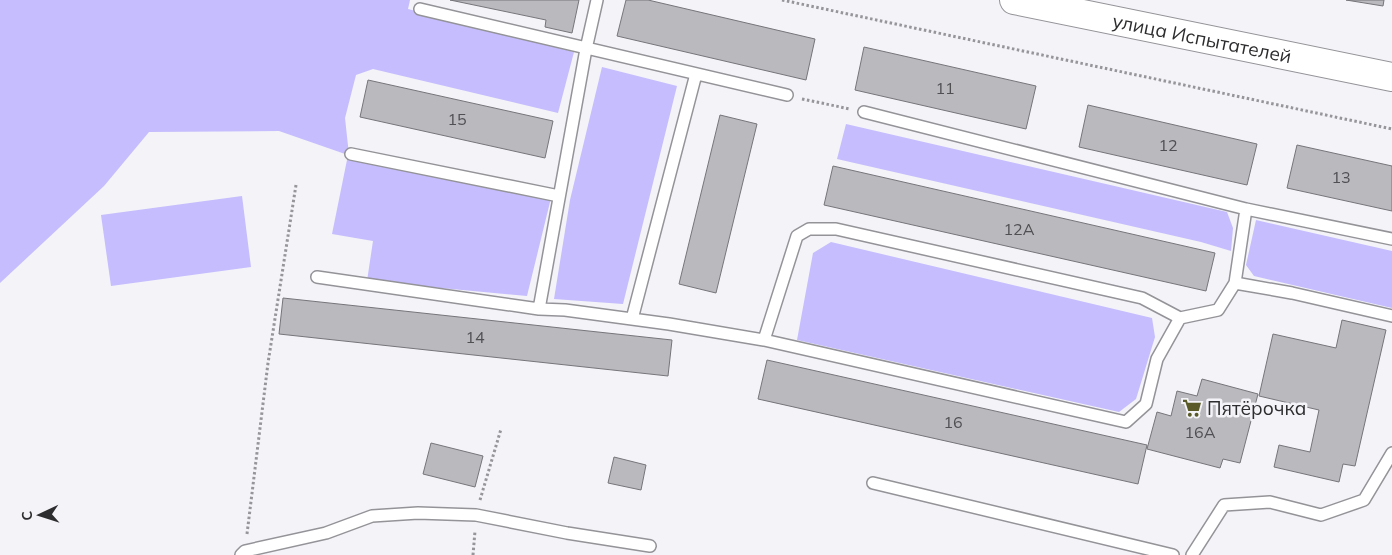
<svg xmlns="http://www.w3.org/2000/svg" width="1392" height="555" font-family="Mulish,sans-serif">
  <rect width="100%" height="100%" fill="#f3f3f8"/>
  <path fill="#c5bdfd" d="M0,0H410L408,9L574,52L558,113L373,69L356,75L345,118L349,155L551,198L527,296L367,281L373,241L332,234L348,155L279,131L149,132L104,186L0,283Z
    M602,67L677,86L623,304L554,299L570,200Z
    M846,124L1227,212L1233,228L1231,251L1201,242L837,159Z
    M242,196L251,267L111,286L101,215Z
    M1256,220L1392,251V308L1254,276L1246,265Z
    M831,242L1152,318L1155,337L1136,399L1119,412L797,340L813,253Z"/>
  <path fill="#b9b9be" stroke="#76767a" d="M450,0H579L572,33L545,27L546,20Z
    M626,0H648L815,39L806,80L617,36Z
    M1346,0H1384L1383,6Z
    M864,47L1036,86L1026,129L855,90Z
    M368,80L553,121L545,158L360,117Z
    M1088,105L1257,144L1247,185L1079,147Z
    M720,115L757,124L716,293L679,284Z
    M1297,145L1392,166V211L1287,188Z
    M833,166L1215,253L1206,291L824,205Z
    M283,298L672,340L668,376L279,334Z
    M1342,320L1386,330L1355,466L1343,464L1339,482L1274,467L1279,445L1310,452L1319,410L1259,396L1273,334L1336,348Z
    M767,360L1147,445L1138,484L758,399Z
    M1202,379L1258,394L1240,463L1223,459L1220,468L1147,449L1157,412L1171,416L1177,391L1197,396Z
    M431,443L483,456L475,487L423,474Z
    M614,457L646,465L641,490L608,483Z"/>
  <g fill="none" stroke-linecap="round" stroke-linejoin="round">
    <g stroke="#949398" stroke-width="14">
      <path id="service" d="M420,9L787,95
        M864,112L1246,209L1235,283
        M351,154L559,196
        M1246,209L1392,239
        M317,277L539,309L586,49L597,0
        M539,309L565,310L669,324L764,340L1126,422L1146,404L1157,359L1180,318
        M632,319L696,74
        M764,340L797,236L809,229H836L1142,298L1180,318L1218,310L1235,283L1292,293L1392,316
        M873,483L1173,555
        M241,555L245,551L326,533L372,516L418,513L476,515L567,533L650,546
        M1192,555L1224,505L1270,502L1321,515L1364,500L1392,453"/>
    </g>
    <g stroke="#949398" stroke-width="30">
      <g id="secondary">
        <path id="s1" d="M1014,0L1392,77"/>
      </g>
    </g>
    <path stroke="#96969a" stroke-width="3" stroke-dasharray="2.5 2.5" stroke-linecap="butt" d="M782,0L1392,129
      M802,99L850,109
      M480,500L501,429
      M247,534L268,363L296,185
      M473,555L475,531"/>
    <use href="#service" stroke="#fff" stroke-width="11"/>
    <use href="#secondary" stroke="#fff" stroke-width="28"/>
  </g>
  <defs>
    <g id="supermarket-bare" transform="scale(1.5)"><path d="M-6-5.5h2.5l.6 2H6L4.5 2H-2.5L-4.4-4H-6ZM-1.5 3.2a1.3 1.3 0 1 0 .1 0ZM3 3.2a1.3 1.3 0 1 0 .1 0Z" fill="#595a27" stroke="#f3f3f8" stroke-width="2.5" paint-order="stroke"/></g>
  </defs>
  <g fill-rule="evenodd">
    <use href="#supermarket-bare" x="1192" y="408"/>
  </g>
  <g text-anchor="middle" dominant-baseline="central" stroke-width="5" stroke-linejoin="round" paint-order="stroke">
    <g font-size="16" fill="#505053">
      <text x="945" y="88">11</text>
      <text x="457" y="119">15</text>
      <text x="1168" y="145">12</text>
      <text x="1341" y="177">13</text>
      <text x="1019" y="229">12А</text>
      <text x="475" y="337">14</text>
      <text x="953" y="422">16</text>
      <text x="1200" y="432">16А</text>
    </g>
    <g font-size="19" fill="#2d2d2f" stroke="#f3f3f8">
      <text stroke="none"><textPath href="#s1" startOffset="192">улица Испытателей</textPath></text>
    </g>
    <g font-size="19" fill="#2d2d2f" stroke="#f3f3f8" text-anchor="start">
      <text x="1207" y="408">Пятёрочка</text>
    </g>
  </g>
  <g transform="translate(40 515) rotate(266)" stroke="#f3f3f8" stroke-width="4" paint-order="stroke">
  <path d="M0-4L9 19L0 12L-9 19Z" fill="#2d2d2f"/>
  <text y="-8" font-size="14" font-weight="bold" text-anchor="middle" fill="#2d2d2f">С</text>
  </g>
</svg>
